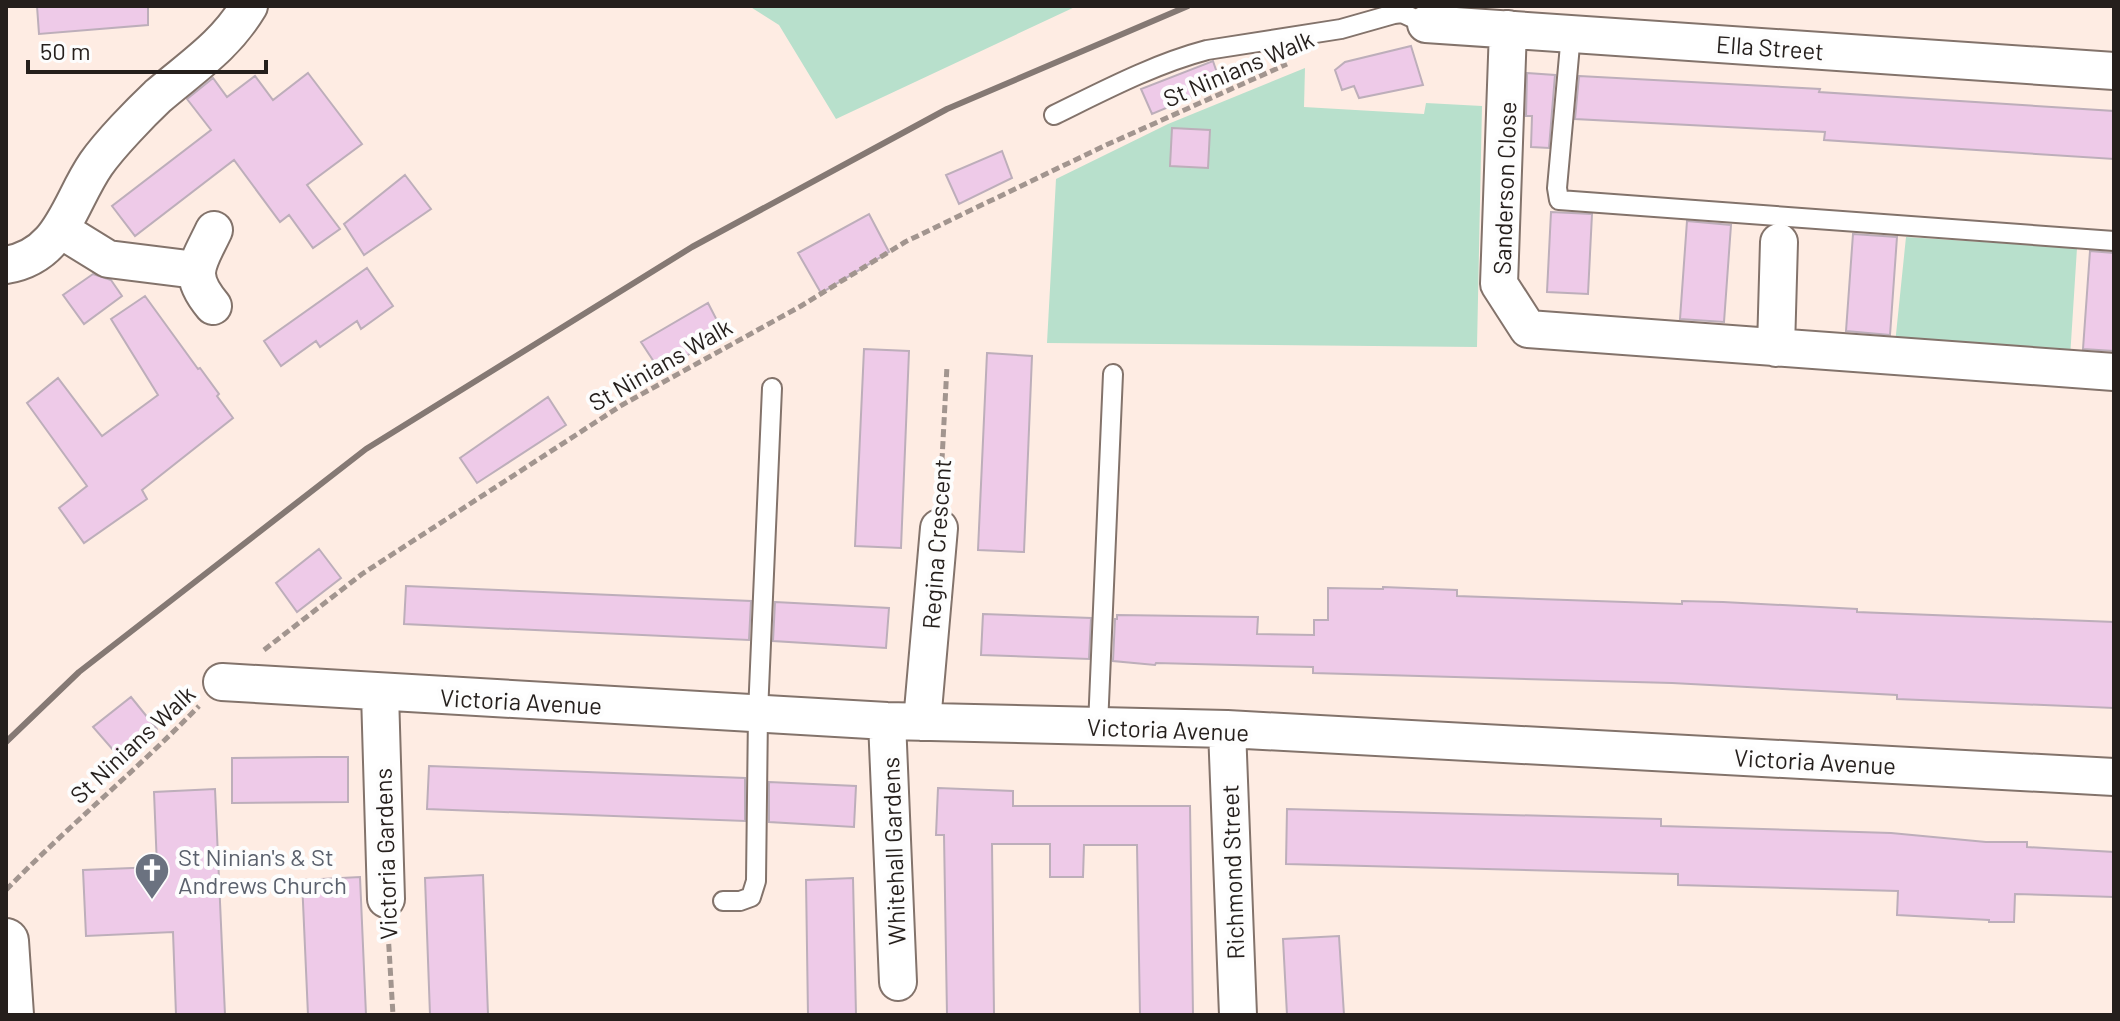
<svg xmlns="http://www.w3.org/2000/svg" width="2120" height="1021" font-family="Barlow,sans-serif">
  <rect width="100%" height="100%" fill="#feece3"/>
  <path fill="#b8e0cc" d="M749,6H1077L836,119L779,25Z
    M1305,68L1304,107L1424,114L1426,103L1482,106L1477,347L1047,343L1056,179L1168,124Z
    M1906,237L2077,248L2070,358L1895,344Z"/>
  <path fill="#eecae8" stroke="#bdaeba" stroke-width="2" d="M37,6H148V25L39,34Z
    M1411,46L1423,85L1359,98L1354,86L1342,90L1335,70L1345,62Z
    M1213,61L1221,85L1152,114L1141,89Z
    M308,73L362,144L307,185L340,229L313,248L289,215L280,222L234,160L135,236L112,206L211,130L187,99L213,78L227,97L255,76L273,100Z
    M1527,73L1555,75L1549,148L1531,147L1532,116H1526Z
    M1579,76L1820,89L1819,92L2114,111V159L1824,140L1825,132L1575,119Z
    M1172,128L1210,130L1208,168L1170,166Z
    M1002,151L1012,178L959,204L946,175Z
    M405,175L431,209L364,255L344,224Z
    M1551,212L1592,214L1588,294L1547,292Z
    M869,214L889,252L821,293L798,253Z
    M1687,221L1731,225L1724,322L1680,319Z
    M1853,234L1897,237L1890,335L1846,331Z
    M2090,251L2114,253V351L2083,349Z
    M367,268L393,306L361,329L357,321L320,347L316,341L281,366L264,341Z
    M93,274L111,280L122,296L84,324L63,295Z
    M145,296L198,369L200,368L219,394L217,396L233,418L142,490L147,499L84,543L59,508L87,486L27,403L58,378L102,436L158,395L111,319Z
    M708,303L724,334L660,371L641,342Z
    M864,349L909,351L901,548L855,546Z
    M987,353L1032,356L1024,552L978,550Z
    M548,397L566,425L477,483L460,458Z
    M319,549L341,578L297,612L276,583Z
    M406,586L751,601L749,640L404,624Z
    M1383,587L1457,590V596L1682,604V601L1723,602L1857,609V612L2114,622V708L1897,699V695L1672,683L1313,673V667L1156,663L1155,665L1113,661L1115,619H1117V615L1258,617L1257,634L1314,635V620H1328V588L1383,589Z
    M775,602L889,608L886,648L773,641Z
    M983,614L1091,618L1089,659L981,655Z
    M131,697L157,729L121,759L93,727Z
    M319,757H348V802L232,803V758Z
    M429,766L745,778V821L427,809Z
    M769,782L856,786L854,827L769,822Z
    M938,788L1013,791V806H1190L1193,1015H1140L1137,845H1084L1083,877H1050V844H992L994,1015H947L944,835H936Z
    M215,789L225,1015H176L173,932L86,936L83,870L157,867L154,792Z
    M1287,809L1661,819V826L1891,833L1986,842H2027V847L2114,852V897L2015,894L2014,922H1989V920L1897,915L1898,891L1678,885V874L1286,864Z
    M483,875L488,1015H430L425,878Z
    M360,877L366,1015H308L302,880Z
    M853,878L856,1015H808L806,880Z
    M1339,936L1344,1015H1287L1283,939Z"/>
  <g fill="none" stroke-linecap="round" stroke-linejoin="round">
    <g stroke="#83736b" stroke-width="22">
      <path id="service" d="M1571,34L1557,188L1559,200L2114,241
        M1054,115C1103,91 1154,64 1207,50L1341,29L1394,14L1402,13L1426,24
        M1098,726L1113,374
        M723,901H740L751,897L756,881L758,713L772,388"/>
    </g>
    <g stroke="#83736b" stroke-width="40">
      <path id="minor" d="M1426,24L2114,71
        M1508,29L1499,284L1528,329L2114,372
        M61,230L108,259L196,270
        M6,265C62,256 69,203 96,164C110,144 140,113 158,96C193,66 225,46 249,6
        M213,306C186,274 198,264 214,230
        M1776,348L1779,242
        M222,682L887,721L1227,729L2114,777
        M380,693L386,899
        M887,721L898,982
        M922,722L939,528
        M1227,729L1238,1015"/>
    </g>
    <g stroke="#83736b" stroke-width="48">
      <path id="tertiary" d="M6,941L11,1015"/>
    </g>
    <path stroke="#a2958f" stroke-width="5" stroke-dasharray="8 4" stroke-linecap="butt" d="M940,497L947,366
      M264,650L362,574L622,405L801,306L905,242L1104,146L1287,64
      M6,890C68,826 137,770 199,706
      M388,932L393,1015"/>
    <use href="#service" stroke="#fff" stroke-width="18"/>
    <use href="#minor" stroke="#fff" stroke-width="36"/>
    <use href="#tertiary" stroke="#fff" stroke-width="44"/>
    <path stroke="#857974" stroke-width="6" d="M6,742L79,672L366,449L692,247L947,109L1188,6"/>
  </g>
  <defs>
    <g id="church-pin" transform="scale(1.8)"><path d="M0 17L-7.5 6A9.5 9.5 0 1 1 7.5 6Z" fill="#6b7280" stroke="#fdfdfd"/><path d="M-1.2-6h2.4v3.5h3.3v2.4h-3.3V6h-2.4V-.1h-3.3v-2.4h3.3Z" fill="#fff"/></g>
  </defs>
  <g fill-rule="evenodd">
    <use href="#church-pin" x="152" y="870"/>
  </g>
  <g text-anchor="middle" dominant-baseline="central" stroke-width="8" stroke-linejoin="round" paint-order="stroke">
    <g font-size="24" fill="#251f1c" stroke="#fdfdfd">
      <text transform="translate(1770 47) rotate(4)">Ella Street</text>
      <text transform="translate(1238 68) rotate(-23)">St Ninians Walk</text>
      <text transform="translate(1504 188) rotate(-88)">Sanderson Close</text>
      <text transform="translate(660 364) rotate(-30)">St Ninians Walk</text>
      <text transform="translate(936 544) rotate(-86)">Regina Crescent</text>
      <text transform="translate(521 701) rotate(3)">Victoria Avenue</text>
      <text transform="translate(1168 729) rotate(2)">Victoria Avenue</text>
      <text transform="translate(132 744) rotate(-43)">St Ninians Walk</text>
      <text transform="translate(1815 761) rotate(3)">Victoria Avenue</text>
      <text transform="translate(893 851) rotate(-92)">Whitehall Gardens</text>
      <text transform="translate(385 854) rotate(-92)">Victoria Gardens</text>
      <text transform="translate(1232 872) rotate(-92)">Richmond Street</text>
    </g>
    <g font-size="24" fill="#5b616d" stroke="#fdfdfd" text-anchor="start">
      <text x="178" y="856">St Ninian's &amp; St<tspan x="178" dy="28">Andrews Church</tspan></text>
    </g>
  </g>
  <rect width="2120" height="1021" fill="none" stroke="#251f1c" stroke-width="16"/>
  <path d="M28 60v12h238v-12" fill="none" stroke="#251f1c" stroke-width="4"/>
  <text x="40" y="60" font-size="24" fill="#251f1c" stroke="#fdfdfd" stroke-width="6" paint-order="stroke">50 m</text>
</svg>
